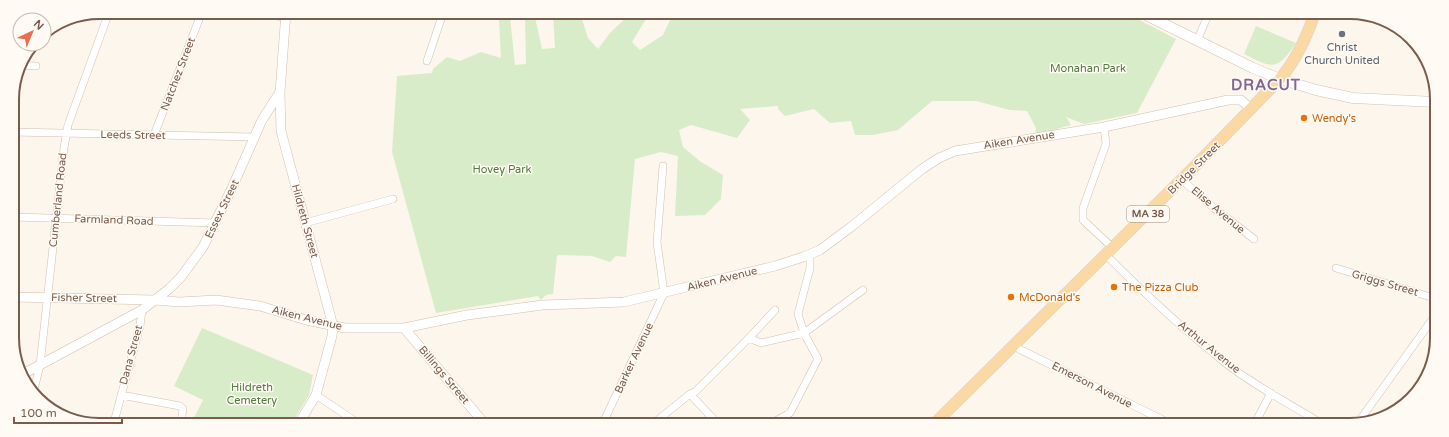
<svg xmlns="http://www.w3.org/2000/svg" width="1449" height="437" font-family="'Varela Round',sans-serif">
  <rect width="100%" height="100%" fill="#fdf6ec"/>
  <path fill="#d8ecc9" d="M557,13H580L588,38L598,49L610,33L631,13L646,19L632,42L640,50L663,35L673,14L692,17L696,13L1128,14L1176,39L1137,113L1084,124L1066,117L1071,125L1035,135L1036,128L1027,111L1010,110L976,101H932L898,130L873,135H855L851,121L830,123L814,109L785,116L778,109V106L740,109L750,120L737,138L691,125L679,130L683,147L701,162L723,175L721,199L705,215L675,216L678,156L661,152L635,159L626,257L616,256L610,262L592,256L559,255L557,256L553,294L546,295L541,300L538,296L436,313L392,152L397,76L432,73L433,69L447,57L460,61L481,52L501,58L499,20L510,17L515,65L526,64L525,18L535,17L542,49L555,48L553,14Z
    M1256,26L1296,43C1277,72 1272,68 1244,54Z
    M202,328L313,375L309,395L292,423L201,422L194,418L203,400L174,386Z"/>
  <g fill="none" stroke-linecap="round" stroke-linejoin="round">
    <g stroke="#d1beb0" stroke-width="8">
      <path id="minor" d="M238,12L286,17
        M1197,41L1208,15
        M427,61L443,13
        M19,65L36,66
        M1104,127L1106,144L1083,208V220L1113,248
        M12,132L254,137
        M154,135L202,12
        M1182,180L1214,208L1254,239
        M13,217L216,223
        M305,223L393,199
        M1106,255C1145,294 1185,331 1228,365C1258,388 1292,405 1324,425
        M1336,268L1434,298
        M749,338L775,310
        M1013,346L1171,424
        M33,394L40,365L64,148L68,125L109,12
        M690,394L695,392L749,338L761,343L804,333L798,314L810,268V255
        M121,395L180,406L183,409L181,422
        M316,395L358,423
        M114,422L140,326L142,310
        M603,423L664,293L657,242L663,166
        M654,423L690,394L717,423
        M770,424L790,413L818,359L804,333L863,290
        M1357,424L1434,317
        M1254,425L1271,393"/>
    </g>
    <g stroke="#d1beb0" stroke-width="10">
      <path id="tertiary" d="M286,12L280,92L281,131L333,326L332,336L316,395L299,423
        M13,297L155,300L179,302L216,300L260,306L306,320L345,328H404L467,315L543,305L624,302L775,266L803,257L820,250L851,227L922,169L939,158L955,151L1104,127L1228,100H1241L1251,109
        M404,328L484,423
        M23,374L142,310L169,289L181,277L203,247L232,188L262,120L280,92"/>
    </g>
    <g stroke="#d6c0b0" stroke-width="11">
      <path id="secondary" d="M1144,14L1253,68L1280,79L1316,90L1353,98L1435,102"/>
    </g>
    <g stroke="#dad1cd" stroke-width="12">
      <path id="primary" d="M934,424L1188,173L1280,79C1296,60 1306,39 1314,15"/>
    </g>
    <use href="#minor" stroke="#fff" stroke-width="7"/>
    <use href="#tertiary" stroke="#fff" stroke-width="9"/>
    <use href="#secondary" stroke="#fff" stroke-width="10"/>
    <use href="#primary" stroke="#fbd9a5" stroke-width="11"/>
  </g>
  <circle fill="#6b7280" stroke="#fffaf3" stroke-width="1.5" cx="1342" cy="34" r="4"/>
  <g fill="#e8710a" stroke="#fffaf3" stroke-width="1.5">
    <circle cx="1304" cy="118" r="4"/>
    <circle cx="1114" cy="287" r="4"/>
    <circle cx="1011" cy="297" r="4"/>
  </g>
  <g text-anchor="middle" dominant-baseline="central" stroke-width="3" stroke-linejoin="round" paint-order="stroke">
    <rect fill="#fffaf3" stroke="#a28b7f" stroke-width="1" x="1127" y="206" width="42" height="16" rx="3"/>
    <g font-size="10" font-weight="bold" fill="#7a5c4d">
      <text x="1148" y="214">MA 38</text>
    </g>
    <g font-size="11" fill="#5b616d" stroke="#fffaf3">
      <text x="1342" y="47">Christ<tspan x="1342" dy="13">Church United</tspan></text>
    </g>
    <g font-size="11" fill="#537a41" stroke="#fffaf3">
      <text x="1088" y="68">Monahan Park</text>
      <text x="502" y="169">Hovey Park</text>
      <text x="252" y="387">Hildreth<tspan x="252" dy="13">Cemetery</tspan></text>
    </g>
    <g font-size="11" fill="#7a5c4d" stroke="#fffaf3">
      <text transform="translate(178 74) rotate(-69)">Natchez Street</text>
      <text transform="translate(133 135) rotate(1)">Leeds Street</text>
      <text transform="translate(1019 140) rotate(-9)">Aiken Avenue</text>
      <text transform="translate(1194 168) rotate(-45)">Bridge Street</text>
      <text transform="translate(58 200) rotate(-84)">Cumberland Road</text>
      <text transform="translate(222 209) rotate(-64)">Essex Street</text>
      <text transform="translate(1218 210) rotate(40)">Elise Avenue</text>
      <text transform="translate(114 220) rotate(2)">Farmland Road</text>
      <text transform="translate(305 221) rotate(75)">Hildreth Street</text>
      <text transform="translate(722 279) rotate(-14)">Aiken Avenue</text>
      <text transform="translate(1385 283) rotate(16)">Griggs Street</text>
      <text transform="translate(84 298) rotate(1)">Fisher Street</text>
      <text transform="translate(307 318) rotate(14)">Aiken Avenue</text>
      <text transform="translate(1209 347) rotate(39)">Arthur Avenue</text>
      <text transform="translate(131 355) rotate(-75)">Dana Street</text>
      <text transform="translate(634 358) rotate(-65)">Barker Avenue</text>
      <text transform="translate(444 375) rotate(50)">Billings Street</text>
      <text transform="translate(1092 385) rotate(27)">Emerson Avenue</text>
    </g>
    <g font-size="11" fill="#c56008" stroke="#fffaf3" text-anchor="start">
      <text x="1312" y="118">Wendy's</text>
      <text x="1122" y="287">The Pizza Club</text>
      <text x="1019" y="297">McDonald's</text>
    </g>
    <g font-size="15" font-weight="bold" letter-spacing="1" fill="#846695" stroke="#fffaf3">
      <text x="1266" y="85">DRACUT</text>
    </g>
  </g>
  <path d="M0 0H1449V437H0ZM99 19H1350A80 80 0 0 1 1430 99V338A80 80 0 0 1 1350 418H99A80 80 0 0 1 19 338V99A80 80 0 0 1 99 19Z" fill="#fffaf3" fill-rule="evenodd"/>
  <path fill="none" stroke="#7a5c4d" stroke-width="2" d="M99 19H1350A80 80 0 0 1 1430 99V338A80 80 0 0 1 1350 418H99A80 80 0 0 1 19 338V99A80 80 0 0 1 99 19Z"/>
  <g transform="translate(32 32) rotate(44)"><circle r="19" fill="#fffaf3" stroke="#cabbb1"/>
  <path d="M0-3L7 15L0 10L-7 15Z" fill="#e76f51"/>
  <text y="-6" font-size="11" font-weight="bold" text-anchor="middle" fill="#7a5c4d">N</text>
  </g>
  <path d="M14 417v6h108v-6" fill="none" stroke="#7a5c4d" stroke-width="2"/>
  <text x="20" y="417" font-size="12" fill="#7a5c4d" stroke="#fffaf3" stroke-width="3" paint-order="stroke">100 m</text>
</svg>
